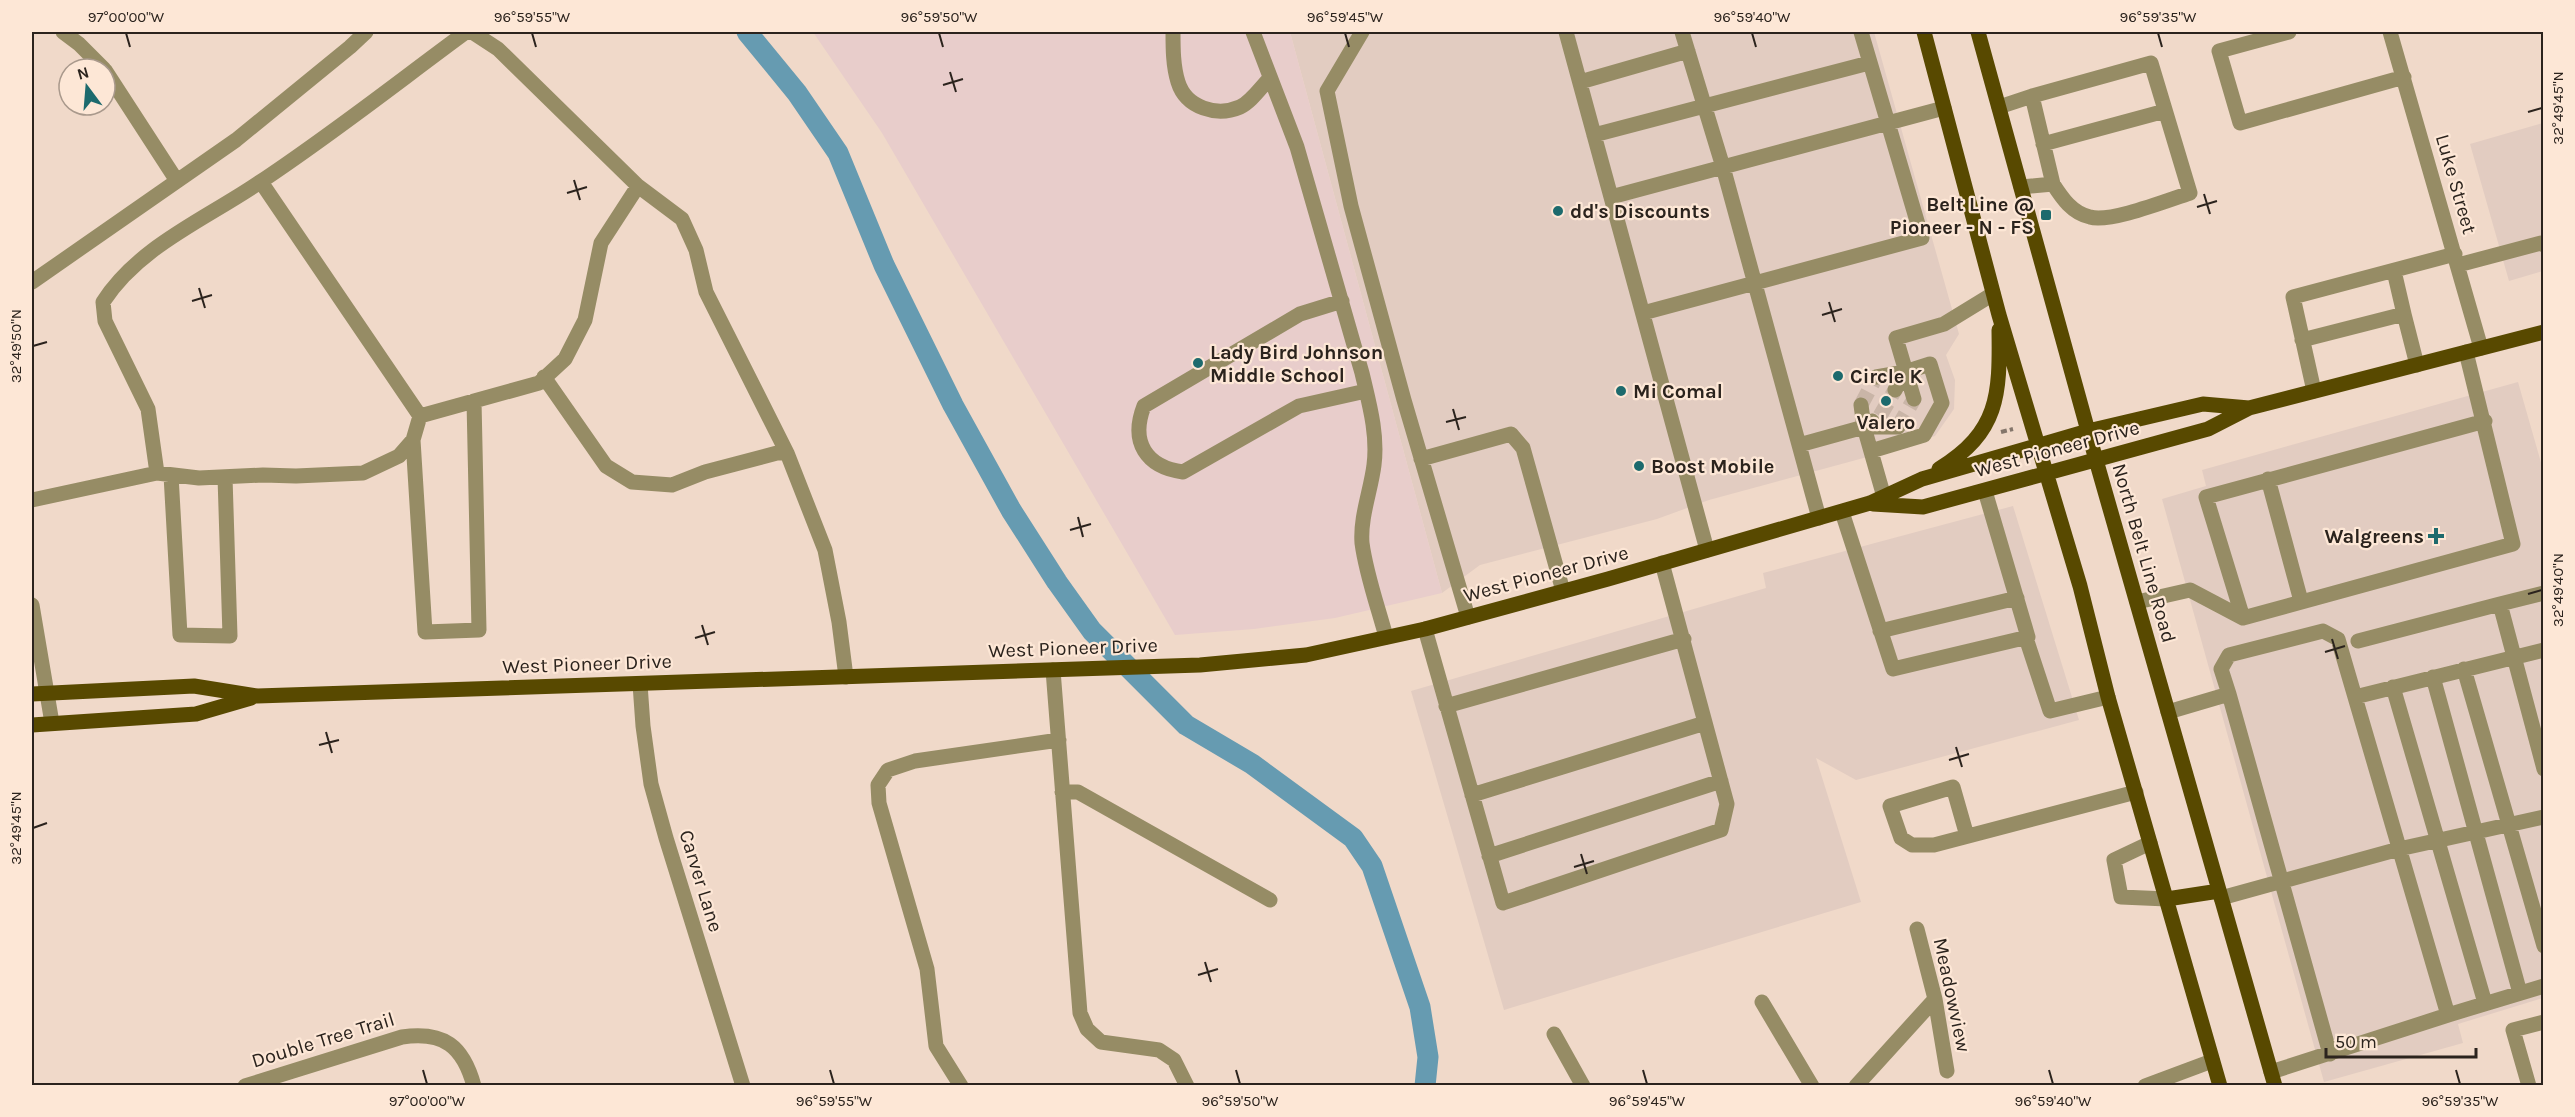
<svg xmlns="http://www.w3.org/2000/svg" width="2575" height="1117" font-family="Karla,sans-serif">
  <rect width="100%" height="100%" fill="#f0d9c9"/>
  <path fill="#e2ccc1" d="M1290,32H1874L1959,334L1946,355L1955,380L1954,409L1935,436L1893,450L1709,500L1657,519L1480,565L1442,593Z
    M2543,123V271L2509,281L2470,144Z
    M2518,382L2544,473L2543,998L2458,1024L2463,1043L2324,1082L2162,499L2206,486L2202,470Z
    M2013,506L2079,720L1856,780L1816,758L1861,902L1504,1010L1411,691L1766,588L1763,573Z"/>
  <path fill="#e8cdcb" d="M813,32H1290L1442,593L1335,618L1254,629L1175,635L882,133Z"/>
  <g fill="none" stroke-linecap="round" stroke-linejoin="round">
    <path stroke="#669bb1" stroke-width="21" d="M747,32L797,93L838,153L884,265L953,405L1011,510L1057,582L1092,631L1186,725L1252,764L1353,838L1372,866L1420,1007L1428,1057L1425,1086"/>
    <path stroke="#c9b5a7" stroke-width="15" stroke-dasharray="15 8" stroke-linecap="butt" d="M1861,405L1876,377
      M1880,416L1895,390
      M1898,427L1914,399"/>
    <path stroke="#84766b" stroke-width="4" stroke-dasharray="6 3" stroke-linecap="butt" d="M2001,432L2013,429"/>
    <path stroke="#968c65" stroke-width="15" d="M63,32L79,44L104,69
      M1173,32C1173,48 1173,66 1178,82C1186,108 1217,117 1240,107C1251,102 1261,87 1270,78
      M1253,32L1297,147L1362,373C1369,403 1378,434 1374,465C1371,490 1360,517 1362,543C1366,574 1378,607 1386,637
      M1362,32L1327,91L1351,206L1404,400L1468,617
      M1566,32L1611,197
      M1682,32L1723,167L1819,518
      M2289,32L2219,51L2240,123L2404,77
      M2390,32L2481,348
      M105,70L177,181
      M1580,82L1688,51
      M1999,107L2032,96
      M1594,135L1869,63
      M2043,144L2165,111
      M638,186L682,219L696,250L706,292L787,453
      M2021,187L2053,184C2062,198 2072,213 2090,217C2110,223 2168,200 2190,193L2151,63L2032,96L2053,184
      M2458,265L2541,243L2544,245
      M2394,271L2404,314
      M32,282L236,140L350,47L366,32
      M1342,301L1300,314L1144,406C1130,442 1146,467 1183,472L1299,406L1366,391
      M1643,313L1922,238L1861,32
      M2302,340L2404,314L2417,365
      M2466,352L2513,544L2243,618L2206,497L2485,421
      M544,377L606,466L632,482L672,485L705,472L777,453H787L825,550L839,622L846,677
      M1895,390L1905,372
      M2314,391L2293,297L2455,254
      M1914,399L1896,338L1944,324L1993,294
      M1861,405L1864,427
      M420,416L539,383L565,359L585,320L601,243L638,186L498,49L472,32
      M413,440L425,632L479,630L474,401
      M1799,445L1864,427L1872,421
      M1871,451L1924,435L1942,403L1930,364L1905,372L1876,377
      M1421,459L1511,434L1523,448L1563,591
      M157,473L148,409L105,321L103,302C139,246 206,219 260,182C331,135 398,82 466,32
      M171,475L180,635L230,636L225,477
      M2268,479L2301,601
      M1884,497L1864,427H1898
      M32,500L157,473L199,478L263,475L296,476L363,473L399,456L413,440L420,416L261,182
      M1842,512L1893,669L2028,637L1985,491
      M1707,550L1611,197L1944,108
      M2544,593L2500,604L2544,769
      M2137,602L2190,590L2243,618
      M32,605L52,723
      M1425,629L1503,903L1721,830L1727,804L1662,563
      M1880,631L2017,598
      M2026,638L2050,711L2108,697
      M2358,641L2500,604
      M2464,669L2544,946
      M1053,670L1080,1013L1087,1029L1101,1042L1159,1050L1174,1060L1187,1086
      M2433,677L2520,993
      M640,684L643,726L651,784L666,838L743,1086
      M2393,687L2485,1003
      M2229,694L2330,1054
      M2355,697L2544,650
      M1446,706L1684,639
      M2168,712L2229,694L2221,669L2229,655L2323,631L2338,639L2448,1015L2271,1072
      M1062,792H1078L1270,900
      M1472,795L1705,723
      M1967,836L1953,787L1890,806L1901,838L1912,845H1934L2136,792
      M2150,843L2114,860L2121,897L2167,899
      M1489,856L1721,781
      M2221,898L2399,849L2544,817
      M1917,929L1935,999L1947,1071
      M1762,1002L1812,1086
      M2448,1015L2544,986
      M1554,1034L1583,1086
      M245,1086L402,1037C444,1031 463,1046 474,1086
      M961,1086L936,1046L927,969L879,803L878,785L888,770L915,761L1059,740
      M1856,1086L1935,999
      M2145,1086L2212,1061
      M2529,1086L2513,1030L2544,1022"/>
    <path stroke="#584900" stroke-width="15" d="M1924,32L1999,315L2080,586L2108,697L2220,1086
      M1978,32L2096,460L2275,1086
      M1939,469C1999,432 2000,395 1999,330
      M1873,504L1923,507L2208,429L2249,408L2544,332
      M32,694L194,686L257,696L1200,665L1306,655L1425,629L1608,579L1870,503L1922,479L2088,431L2203,404L2249,408
      M32,725L196,714L251,698
      M2167,899L2219,891"/>
  </g>
  <path fill="none" stroke="#2b231d" stroke-width="2" d="M126,33L130,47M532,33L536,47M939,33L943,47M1345,33L1349,47M1752,33L1756,47M2158,33L2162,47M950,72L956,92M943,85L963,79M2528,112L2542,108M574,180L580,200M567,193L587,187M2204,194L2210,214M2197,207L2217,201M199,288L205,308M192,301L212,295M1829,302L1835,322M1822,315L1842,309M33,346L47,342M1453,409L1459,430M1446,422L1466,417M1078,517L1083,537M1070,530L1091,524M2528,594L2542,590M702,625L708,645M695,638L715,632M2332,639L2338,659M2325,652L2345,646M326,732L332,753M319,745L339,740M1956,747L1962,767M1949,760L1969,754M33,828L47,823M1581,854L1587,874M1574,867L1594,861M1205,962L1211,982M1198,975L1218,969M423,1070L427,1084M830,1070L834,1084M1236,1070L1240,1084M1643,1070L1647,1084M2049,1070L2053,1084M2456,1070L2460,1084"/>
  <g fill="#1d6a6d" stroke="#fde7d6" stroke-width="2">
    <circle cx="1558" cy="211" r="6"/>
    <rect x="2040" y="209" width="12" height="12" rx="3"/>
    <circle cx="1198" cy="363" r="6"/>
    <circle cx="1838" cy="376" r="6"/>
    <circle cx="1621" cy="391" r="6"/>
    <circle cx="1886" cy="401" r="6"/>
    <circle cx="1639" cy="466" r="6"/>
    <path d="M2433 527h6v6h6v6h-6v6h-6v-6h-6v-6h6z"/>
  </g>
  <g text-anchor="middle" dominant-baseline="central" stroke-width="4.5" stroke-linejoin="round" paint-order="stroke">
    <g font-size="20" fill="#2b231d" stroke="#fde7d6">
      <text transform="translate(2456 184) rotate(74)">Luke Street</text>
      <text transform="translate(2057 449) rotate(-15)">West Pioneer Drive</text>
      <text transform="translate(2144 553) rotate(74)">North Belt Line Road</text>
      <text transform="translate(1546 574) rotate(-15)">West Pioneer Drive</text>
      <text transform="translate(1073 648) rotate(-2)">West Pioneer Drive</text>
      <text transform="translate(587 664) rotate(-2)">West Pioneer Drive</text>
      <text transform="translate(701 881) rotate(73)">Carver Lane</text>
      <text transform="translate(1952 995) rotate(78)">Meadowview</text>
      <text transform="translate(323 1040) rotate(-17)">Double Tree Trail</text>
    </g>
    <g font-size="20" font-weight="bold" fill="#2b231d" stroke="#fde7d6" text-anchor="start">
      <text x="2034" y="204" text-anchor="end">Belt Line @<tspan x="2034" dy="23">Pioneer - N - FS</tspan></text>
      <text x="1570" y="211">dd's Discounts</text>
      <text x="1210" y="352">Lady Bird Johnson<tspan x="1210" dy="23">Middle School</tspan></text>
      <text x="1850" y="376">Circle K</text>
      <text x="1633" y="391">Mi Comal</text>
      <text x="1886" y="422" text-anchor="middle">Valero</text>
      <text x="1651" y="466">Boost Mobile</text>
      <text x="2424" y="536" text-anchor="end">Walgreens</text>
    </g>
  </g>
  <rect width="2575" height="1117" fill="none" stroke="#fde7d6" stroke-width="66"/>
  <g transform="translate(87 87) rotate(344)"><circle r="28" fill="#fde7d6" stroke="#a9998c" stroke-width="1.5"/>
  <path d="M0-4.5L10 22L0 15L-10 22Z" fill="#1d6a6d"/>
  <text y="-9" font-size="16" font-weight="bold" text-anchor="middle" fill="#2b231d">N</text>
  </g>
  <path d="M2326 1048v9h150v-9" fill="none" stroke="#2b231d" stroke-width="3"/>
  <text x="2335" y="1048" font-size="18" fill="#2b231d" stroke="#fde7d6" stroke-width="4.5" paint-order="stroke">50 m</text>
  <rect x="33" y="33" width="2509" height="1051" fill="none" stroke="#2b231d" stroke-width="2"/>
  <g font-size="15" text-anchor="middle" fill="#2b231d">
    <text x="126" y="22">97°00'00"W</text>
    <text x="532" y="22">96°59'55"W</text>
    <text x="939" y="22">96°59'50"W</text>
    <text x="1345" y="22">96°59'45"W</text>
    <text x="1752" y="22">96°59'40"W</text>
    <text x="2158" y="22">96°59'35"W</text>
    <text transform="translate(2558 108) rotate(-90)" y="5">32°49'45"N</text>
    <text transform="translate(16 346) rotate(-90)" y="5">32°49'50"N</text>
    <text transform="translate(2558 590) rotate(-90)" y="5">32°49'40"N</text>
    <text transform="translate(16 828) rotate(-90)" y="5">32°49'45"N</text>
    <text x="427" y="1106">97°00'00"W</text>
    <text x="834" y="1106">96°59'55"W</text>
    <text x="1240" y="1106">96°59'50"W</text>
    <text x="1647" y="1106">96°59'45"W</text>
    <text x="2053" y="1106">96°59'40"W</text>
    <text x="2460" y="1106">96°59'35"W</text>
  </g>
</svg>
